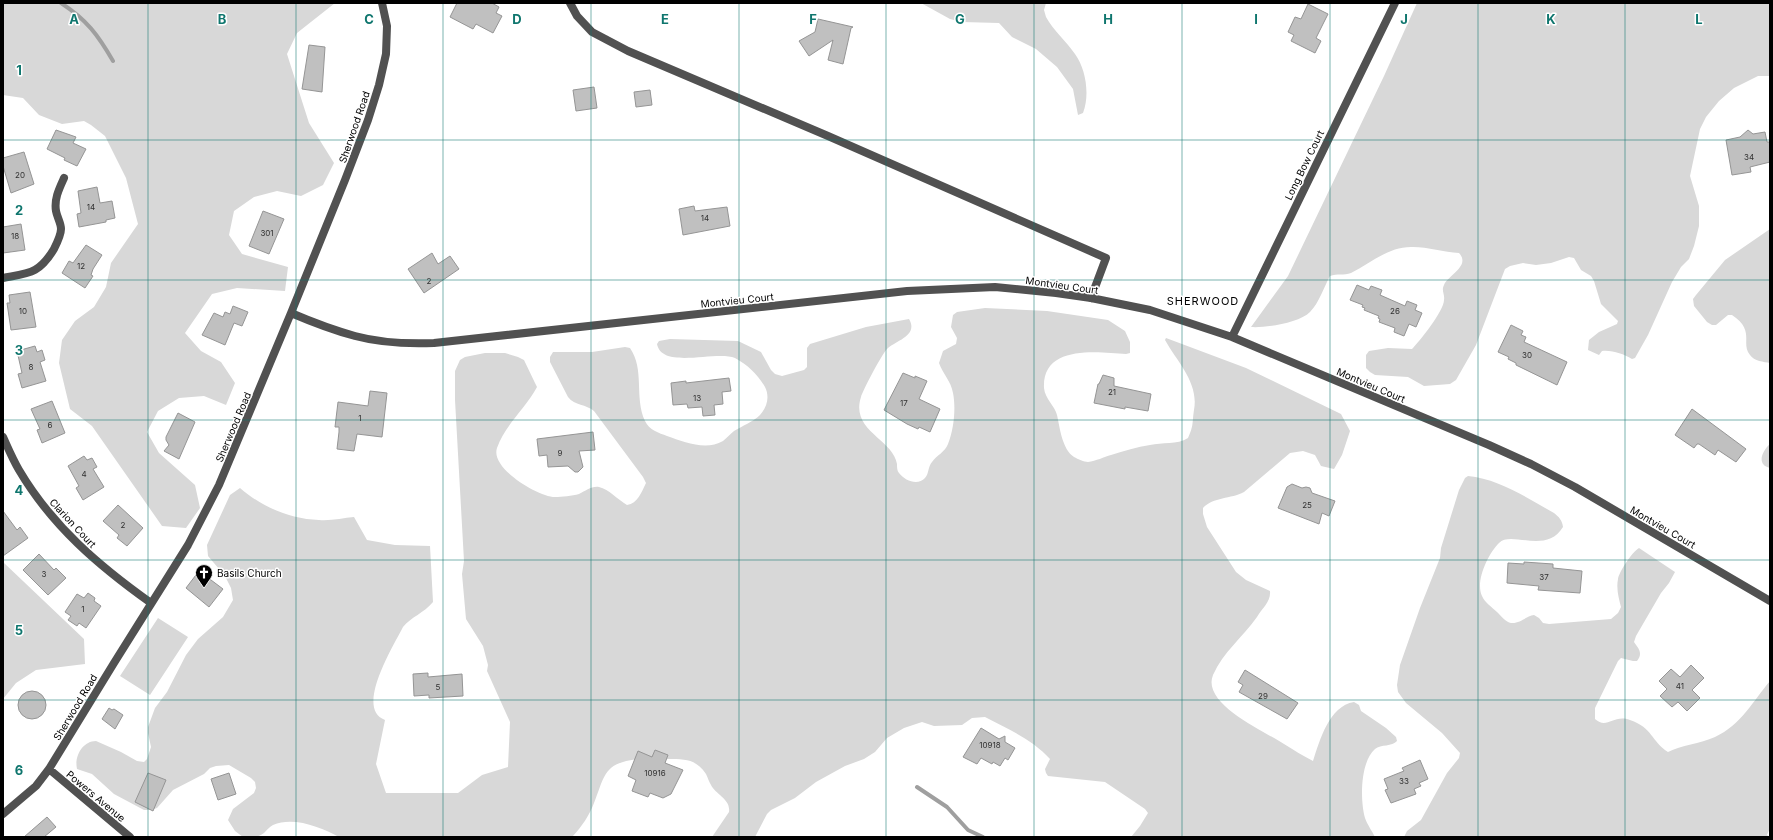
<svg xmlns="http://www.w3.org/2000/svg" width="1773" height="840" font-family="Inter,sans-serif">
  <rect width="100%" height="100%" fill="#fff"/>
  <path fill="#d8d8d8" d="M3,3H335L297,33L287,54L309,123L334,163L323,185L301,196L277,191L254,197L234,211L229,235L242,254L288,267L285,291L237,288L212,294L185,333L201,351L221,362L235,383L226,405L204,396L179,398L158,411L147,432L159,453L195,485L200,508L186,528L162,526L92,426L70,409L59,363L62,340L75,321L94,307L106,287L111,263L138,224L126,178L105,136L91,125L84,121L62,124L39,115L23,98L3,95Z
    M921,3H1046L1044,10L1046,17C1053,30 1066,41 1075,54C1086,69 1090,95 1083,113L1078,115L1073,89L1057,67L1036,49L1012,37L999,23L962,22L950,19Z
    M1417,3H1770V76H1758L1734,88L1719,101L1706,117L1700,129L1690,176L1699,206V226L1694,246L1689,259L1681,267L1672,282L1648,335L1635,358L1632,359C1623,354 1613,350 1602,351L1599,355L1588,350L1589,340L1599,332L1617,324L1618,321L1601,304L1594,281L1591,276L1581,270L1574,258L1569,257L1551,263L1536,265L1523,263L1510,266L1505,269L1476,345L1456,380L1450,384L1424,386L1408,377L1375,375L1370,372L1366,368V355L1369,351L1388,348L1412,349C1419,342 1444,311 1444,300C1445,294 1441,291 1444,285C1448,275 1471,266 1459,253C1444,252 1428,247 1413,247C1389,246 1371,263 1351,273C1344,276 1337,273 1330,276C1324,287 1319,303 1310,312C1299,323 1266,328 1251,327L1288,276L1384,76Z
    M1770,229V363C1764,362 1754,361 1750,355C1740,343 1756,331 1732,315H1728L1716,325H1712L1707,322L1694,306L1693,299L1696,295L1725,260Z
    M985,308L1047,311L1108,320L1125,331L1130,342V353L1126,354C1098,352 1042,344 1044,388C1045,399 1055,406 1057,415C1060,428 1062,449 1074,457C1078,459 1084,462 1088,462C1096,461 1104,457 1111,455C1124,451 1137,447 1150,445C1162,442 1177,445 1188,438C1194,425 1192,423 1194,410C1199,383 1178,363 1165,340L1166,338L1246,368L1341,414L1350,431L1342,455L1334,469L1321,466L1315,455L1303,451L1290,453L1244,492C1231,499 1213,497 1203,508V514L1207,527L1236,572L1246,580L1270,591C1271,602 1262,608 1257,617C1243,637 1223,652 1213,675C1201,704 1266,732 1284,744C1294,750 1303,756 1313,761C1320,740 1329,706 1354,702L1359,705L1361,711L1386,728L1396,737L1397,741C1392,747 1381,744 1375,749C1360,762 1360,801 1365,818C1367,824 1372,831 1375,837H1131L1140,826L1148,813L1145,809L1105,782L1048,776L1046,773L1045,769L1050,759C1033,740 1008,729 985,717L972,718L962,725L934,726L922,722L904,728L887,738L875,752L864,759L845,766L816,782L795,798L771,810L767,814L755,837H712L729,812C731,799 716,795 711,785C709,782 708,778 706,774C696,759 685,759 668,759C658,760 648,758 638,759C603,763 605,776 594,803C589,816 582,826 573,836L570,837H339C321,827 293,816 273,825C269,827 267,830 264,833C258,838 250,837 243,837L235,831L228,820L233,809L254,793L256,788L255,782L251,778L229,765L216,766L210,768L204,774L173,790L157,808L151,810H144L114,794L92,774L77,769C74,756 83,741 96,741L121,752L137,761L144,762L147,759L151,747L148,733V727L155,708L167,692L186,655L198,639L223,617L233,600L231,588L225,576L208,556L207,545L230,495L240,488C262,507 290,519 319,520C331,521 343,518 354,517L367,540L395,545L430,546L433,602C424,613 411,617 403,627C394,645 354,709 385,720L376,764L386,793H458L482,775L508,767L510,722L487,671L488,665L483,646L466,619L462,574L464,561L455,400V371L460,360L465,357L485,353H505L518,357L524,360L535,383L537,387C525,409 505,425 497,448C490,468 538,497 555,497C562,497 572,496 579,494C586,491 591,486 599,487C609,489 618,500 627,505C638,503 641,493 646,483L643,477L594,411C586,404 575,406 568,397L550,362V357L553,352H592L625,347L630,348C645,370 634,397 645,421C649,430 659,433 667,436C684,442 706,451 723,441C727,438 730,434 734,431C742,426 753,422 760,415C767,407 770,397 765,387C758,375 748,365 735,358C716,350 662,370 657,344L659,341L670,339L738,341L761,352L771,370L775,374L782,376L804,370L807,367V348L810,344L866,327L909,319C919,336 895,341 887,349C882,354 863,390 861,397C850,431 893,439 897,464C897,467 897,471 899,473C905,481 918,486 925,478C929,474 928,466 932,462C937,455 945,452 948,444C954,429 956,408 953,393C951,381 943,374 939,363L943,351L956,344L957,338L951,327L953,315L957,312Z
    M1770,444V468C1756,465 1762,451 1770,444Z
    M1468,476C1499,479 1527,498 1554,513C1559,517 1562,520 1563,527C1546,555 1511,530 1499,543C1488,554 1475,581 1482,596C1485,603 1492,607 1497,612C1501,616 1506,622 1511,623C1520,624 1526,616 1534,615L1539,618L1543,623L1549,624L1611,619L1618,613L1621,607C1619,599 1616,589 1618,579C1619,572 1632,552 1639,548L1675,572L1669,583L1661,593L1636,636L1634,642C1639,649 1643,653 1637,661H1633L1621,658L1618,661L1595,708V719C1607,730 1613,714 1630,720C1653,728 1651,741 1668,752C1681,745 1700,744 1715,737C1741,725 1753,701 1770,681V828L1767,835L1770,837H1404L1407,831L1421,820L1447,773L1459,758L1460,753L1442,733L1406,703L1398,692L1397,685L1400,665L1420,608L1440,558L1441,548L1459,490L1465,478Z
    M3,562L84,639L85,664L36,670L16,683L3,699Z
    M158,618L188,637L150,695L120,676Z"/>
  <g fill="none" stroke-linecap="round" stroke-linejoin="round">
    <path stroke="#9f9f9f" stroke-width="4" d="M61,3C87,20 98,35 113,61
      M917,787L947,807L968,830L983,837"/>
  </g>
  <path fill="#c0c0c0" stroke="#959595" d="M457,3H492L499,7L496,13L502,16L493,33L476,24L473,29L450,17Z
    M1308,4L1328,14L1316,38L1321,41L1315,53L1291,41L1294,35L1288,32L1295,17L1301,19Z
    M818,19L853,27L851,28L843,64L828,60L833,40L809,56L799,41L815,32Z
    M309,45L325,47L322,92L302,89Z
    M594,87L597,108L576,111L573,90Z
    M650,90L652,105L636,107L634,92Z
    M56,130L76,137L73,143L86,149L77,166L64,160L65,158L47,149Z
    M1748,130L1753,134L1765,132L1767,142H1770V162L1750,167L1751,172L1732,175L1726,140L1740,137Z
    M24,152L34,184L11,193L3,166V158Z
    M97,187L100,203L112,201L115,218L106,220V222L79,227L77,214L81,213L78,191Z
    M694,206L695,211L727,207L730,226L683,235L679,209Z
    M263,211L284,219L269,254L249,246Z
    M21,224L25,250L3,253V227Z
    M86,245L102,255L93,269L91,275L93,276L85,288L62,273L69,261L73,263Z
    M432,253L438,264L450,256L459,269L424,293L408,269Z
    M1357,285L1369,290L1371,286L1382,290L1380,295L1405,306L1407,301L1417,305L1415,310L1422,313L1416,327L1409,324L1404,336L1394,332L1395,328L1379,322L1380,319L1378,318L1379,316L1364,310L1365,308L1362,307L1363,305L1350,300Z
    M30,292L36,327L11,330L7,303H10L9,295Z
    M233,306L248,312L242,326L234,323L225,345L202,335L214,313L223,317L225,312L230,314Z
    M1511,325L1523,331L1521,335L1526,337L1524,342L1567,362L1557,385L1516,365V363L1508,359L1509,357L1498,352Z
    M35,346L37,352L42,350L45,360L40,362L46,381L22,388L18,374L22,373L17,351Z
    M903,373L915,378V376L927,381L919,399L940,409L930,432L919,427L918,429L907,424L884,410Z
    M1103,375L1114,378V386L1151,394L1148,411L1125,407V409L1094,403L1098,384H1099Z
    M729,378L731,391L722,392L723,404L714,405L715,415L703,416L702,407L688,408L687,404L673,405L671,383L686,381V383Z
    M370,391L387,393L382,437L357,434L354,451L337,449L339,432V427H335L338,402L368,406Z
    M52,401L65,433L42,443L37,430L40,429L31,409Z
    M1692,409L1746,449L1736,462L1718,450L1715,455L1699,444H1697L1694,448L1675,435Z
    M178,413L195,422L179,459L164,451L169,445L166,440V437Z
    M593,432L595,450L579,451L583,467L578,472H575L568,466L548,467L547,455L539,456L537,439Z
    M84,456L87,460L92,458L97,467L93,469L104,487L83,500L76,488L79,486L68,466Z
    M1292,484L1302,488L1306,487L1310,488L1312,493L1335,501L1329,516L1322,513L1319,524L1278,508L1287,487Z
    M118,505L143,528L127,546L117,538L119,535L103,521Z
    M3,511L17,530L20,527L28,538L3,556Z
    M39,554L54,570L56,568L66,578L48,595L23,570Z
    M1524,562L1553,564V568L1582,571L1580,593L1538,590L1539,586L1507,583L1508,563L1524,564Z
    M199,571L223,589L209,607L186,588Z
    M88,593L95,598L94,601L101,606L86,628L79,623L77,626L68,620L71,616L65,612L77,594L84,598Z
    M1691,665L1704,678L1692,690L1700,698L1687,711L1678,702L1672,707L1660,696L1667,689L1659,681L1671,669L1680,677Z
    M1245,670L1298,703L1287,719L1239,692L1243,685L1238,682Z
    M428,673V677L462,674L463,696L429,698V695L414,696L413,674Z
    M18 705a14 14 0 1 1 28 0a14 14 0 1 1-28 0Z
    M109,708L112,710L114,709L123,715L115,729L102,719Z
    M981,728L999,739L1005,736V742L1015,748L1008,760L1005,758L1000,766L993,762L992,764L981,758L977,764L963,757Z
    M655,750L668,755L665,763L683,770L671,794L663,798L650,793L648,797L632,791L636,780L628,776L638,751L652,757Z
    M1420,760L1428,779L1419,783L1421,786L1414,789L1416,794L1391,803L1385,790L1388,789L1384,779L1404,771L1402,768Z
    M148,773L166,780L153,811L135,802Z
    M229,773L236,794L218,800L211,779Z
    M47,817L56,827L44,837H24Z"/>
  <g fill="none" stroke-linecap="round" stroke-linejoin="round">
    <path stroke="#515151" stroke-width="8" d="M570,3L577,16L592,32L628,51L828,136L1106,258L1091,298
      M3,278C29,273 39,274 54,249C57,243 61,235 61,229C61,223 57,217 56,211C54,199 59,189 64,178"/>
    <path stroke="#515151" stroke-width="8" d="M291,313C312,322 333,330 355,336C381,343 408,344 434,343L907,291L995,287L1056,293L1091,298L1150,310L1232,337L1489,445L1531,464L1575,487L1770,601
      M1232,337L1395,3
      M3,437C8,448 13,460 19,470C52,526 99,566 151,603
      M49,769L130,837
      M3,814L36,786L49,769L114,663L188,545L219,485L291,313L345,180L368,120L379,85L386,54L387,26L382,3"/>
  </g>
  <path fill="none" stroke="#0f766e" stroke-width="1" stroke-opacity="0.55" d="M148,3V837M296,3V837M443,3V837M591,3V837M739,3V837M886,3V837M1034,3V837M1182,3V837M1330,3V837M1478,3V837M1625,3V837M3,140H1770M3,280H1770M3,420H1770M3,560H1770M3,700H1770"/>
  <defs>
    <g id="church-pin" transform="scale(0.9)"><path d="M0 17L-7.5 6A9.5 9.5 0 1 1 7.5 6Z" fill="#000" stroke="#fff"/><path d="M-1.2-6h2.4v3.5h3.3v2.4h-3.3V6h-2.4V-.1h-3.3v-2.4h3.3Z" fill="#fff"/></g>
  </defs>
  <g fill-rule="evenodd">
    <use href="#church-pin" x="204" y="573"/>
  </g>
  <g text-anchor="middle" dominant-baseline="central" stroke-width="3" stroke-linejoin="round" paint-order="stroke">
    <g font-size="8" fill="#303030">
      <text x="1749" y="157">34</text>
      <text x="20" y="175">20</text>
      <text x="91" y="207">14</text>
      <text x="705" y="218">14</text>
      <text x="267" y="233">301</text>
      <text x="15" y="236">18</text>
      <text x="81" y="266">12</text>
      <text x="429" y="281">2</text>
      <text x="23" y="311">10</text>
      <text x="1395" y="311">26</text>
      <text x="1527" y="355">30</text>
      <text x="31" y="367">8</text>
      <text x="1112" y="392">21</text>
      <text x="697" y="398">13</text>
      <text x="904" y="403">17</text>
      <text x="360" y="418">1</text>
      <text x="50" y="425">6</text>
      <text x="560" y="453">9</text>
      <text x="84" y="474">4</text>
      <text x="1307" y="505">25</text>
      <text x="123" y="525">2</text>
      <text x="44" y="574">3</text>
      <text x="1544" y="577">37</text>
      <text x="83" y="609">1</text>
      <text x="1680" y="686">41</text>
      <text x="438" y="687">5</text>
      <text x="1263" y="696">29</text>
      <text x="990" y="745">10918</text>
      <text x="655" y="773">10916</text>
      <text x="1404" y="781">33</text>
    </g>
    <g font-size="10" fill="#000" stroke="#fff">
      <text transform="translate(354 127) rotate(-71)">Sherwood Road</text>
      <text transform="translate(1304 165) rotate(-64)">Long Bow Court</text>
      <text transform="translate(1062 285) rotate(8)">Montvieu Court</text>
      <text transform="translate(737 300) rotate(-6)">Montvieu Court</text>
      <text transform="translate(1371 385) rotate(23)">Montvieu Court</text>
      <text transform="translate(233 427) rotate(-67)">Sherwood Road</text>
      <text transform="translate(73 523) rotate(47)">Clarion Court</text>
      <text transform="translate(1663 527) rotate(30)">Montvieu Court</text>
      <text transform="translate(75 707) rotate(-59)">Sherwood Road</text>
      <text transform="translate(96 796) rotate(40)">Powers Avenue</text>
    </g>
    <g font-size="10" fill="#000" stroke="#fff" text-anchor="start">
      <text x="217" y="573">Basils Church</text>
    </g>
    <g font-size="11" letter-spacing="1" fill="#000" stroke="#fff">
      <text x="1203" y="301">SHERWOOD</text>
    </g>
  </g>
  <g font-size="13" text-anchor="middle" font-weight="bold" fill="#0f766e" stroke="#fff" stroke-width="3" stroke-linejoin="round" paint-order="stroke">
    <text x="74" y="24">A</text>
    <text x="222" y="24">B</text>
    <text x="369" y="24">C</text>
    <text x="517" y="24">D</text>
    <text x="665" y="24">E</text>
    <text x="813" y="24">F</text>
    <text x="960" y="24">G</text>
    <text x="1108" y="24">H</text>
    <text x="1256" y="24">I</text>
    <text x="1404" y="24">J</text>
    <text x="1551" y="24">K</text>
    <text x="1699" y="24">L</text>
    <text x="19" y="75">1</text>
    <text x="19" y="215">2</text>
    <text x="19" y="355">3</text>
    <text x="19" y="495">4</text>
    <text x="19" y="635">5</text>
    <text x="19" y="775">6</text>
  </g>
  <rect width="1773" height="840" fill="none" stroke="#000000" stroke-width="8"/>
</svg>
